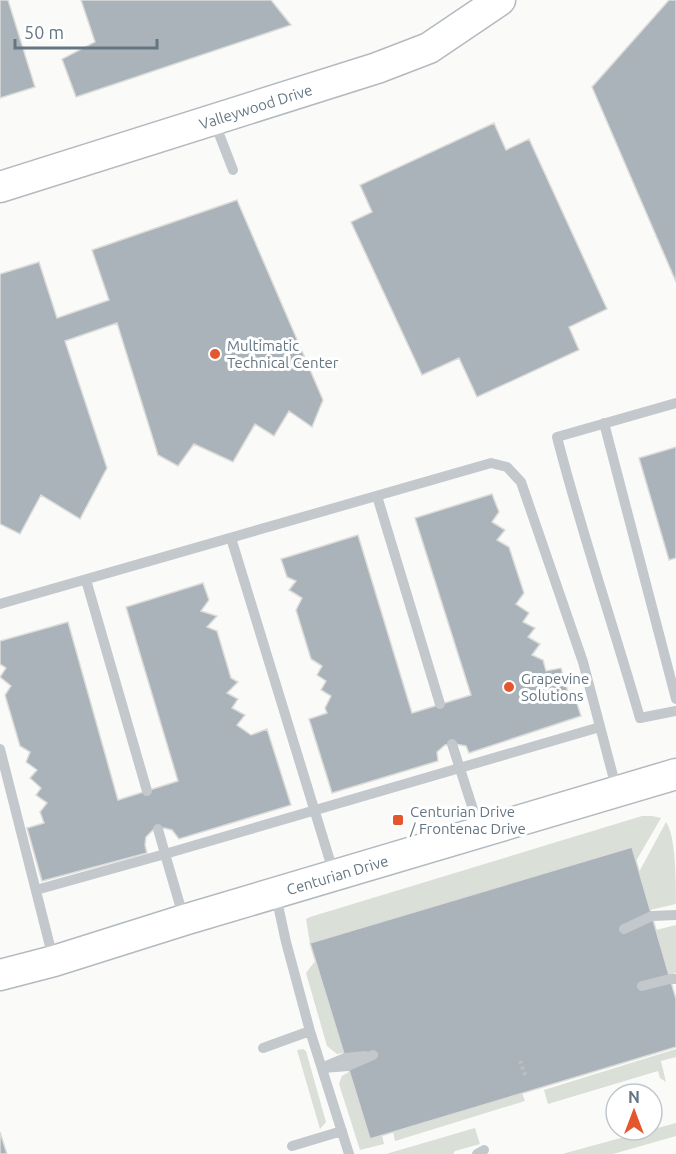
<svg xmlns="http://www.w3.org/2000/svg" width="676" height="1154" font-family="Ubuntu,sans-serif">
  <rect width="100%" height="100%" fill="#fafaf8"/>
  <path fill="#dadfd7" d="M642,816H652L661,818L636,861L631,847L310,943L306,919L310,917Z
    M666,822C676,835 676,884 676,904L650,910L639,872Z
    M676,925V973L669,975L656,930Z
    M316,960L344,1053L337,1054L327,1046L306,973Z
    M303,1049L306,1051L326,1122L320,1129L297,1050Z
    M676,1049V1057L661,1061L666,1082L660,1078L658,1071L548,1104L544,1090Z
    M350,1071L371,1139L382,1135L384,1144L360,1150L339,1084L342,1076Z
    M522,1093L525,1101L395,1141L393,1132Z
    M676,1123V1136L613,1154H562Z
    M475,1128L480,1144L455,1151L453,1154H386Z"/>
  <path fill="#aab3b9" stroke="#dcdcda" stroke-width="1.5" d="M0,0H8L35,87L0,98Z
    M81,0H271L291,25L76,97L62,59L95,42Z
    M669,0H676V282L592,87Z
    M494,123L506,150L529,139L607,309L569,327L579,350L477,397L459,358L422,375L351,222L372,212L360,185Z
    M237,200L323,400L312,427L289,411L274,436L255,424L233,462L194,444L178,466L158,455L117,323L65,341L107,468L80,519L41,495L20,534L0,524V274L39,262L57,318L109,300L92,250Z
    M676,447V558L669,560L639,458Z
    M492,494L499,512L492,522L505,530L497,540L509,547L524,593L516,604L529,613L523,622L535,628L528,637L540,644L532,655L543,660L546,671L561,668L570,699L575,697L581,716L469,753L466,746L455,744L445,745L437,752L438,761L332,793L309,719L327,713L325,708L331,696L321,690L326,681L317,675L322,666L311,659L296,610L302,598L289,590L296,581L287,577L281,559L358,535L412,713L471,695L415,518Z
    M203,583L209,600L201,611L217,616L207,627L217,631L231,678L238,682L227,693L238,699L232,708L245,715L237,725L251,735L267,729L291,805L179,839L172,830L164,828L153,830L146,837L145,845L147,853L42,881L27,828L44,823L40,812L47,803L36,795L41,788L30,778L37,770L26,762L30,752L20,746L5,695L11,686L0,677L6,668L0,664V641L68,622L118,800L178,781L126,607Z
    M632,847L676,999V1047L370,1139L310,943Z
    M0,1132L7,1154H0Z"/>
  <g fill="none" stroke-linecap="round" stroke-linejoin="round">
    <g stroke="#b3babf" stroke-width="33">
      <g id="secondary">
        <path id="s1" d="M0,187L377,68L429,48L500,0"/>
        <path id="s2" d="M0,975L54,961L184,920L676,774"/>
      </g>
    </g>
    <path stroke="#bbbfc2" stroke-width="4" stroke-dasharray="3 3" stroke-linecap="butt" d="M520,1061L526,1077"/>
    <path stroke="#c3c8cc" stroke-width="10" d="M214,121L233,170
      M676,403L557,437C581,531 613,624 640,718L676,711
      M604,423L676,699
      M377,496L440,704
      M231,538L334,874
      M86,580L147,791
      M0,604L491,463L507,467L521,482L583,662L617,791
      M452,744L480,831
      M0,749L53,958
      M36,890L165,854L158,829
      M276,896L286,942L310,1031L349,1154
      M184,919L165,854L600,727
      M624,929L652,916L676,915
      M642,986L670,979H676
      M263,1048L310,1031
      M328,1065L345,1058L365,1056
      M323,1068L348,1066L373,1055
      M292,1146L342,1131
      M477,1154L484,1150"/>
    <use href="#secondary" stroke="#fff" stroke-width="30"/>
  </g>
  <g fill="#e4572e" stroke="#fff" stroke-width="2">
    <circle cx="215" cy="354" r="6"/>
    <circle cx="509" cy="687" r="6"/>
    <rect x="392" y="814" width="12" height="12" rx="3"/>
  </g>
  <g text-anchor="middle" dominant-baseline="central" stroke-width="6" stroke-linejoin="round" paint-order="stroke">
    <g font-size="15" fill="#657683" stroke="#fff">
      <text stroke="none"><textPath href="#s1" startOffset="268">Valleywood Drive</textPath></text>
      <text stroke="none"><textPath href="#s2" startOffset="352">Centurian Drive</textPath></text>
    </g>
    <g font-size="15" fill="#657683" stroke="#fff" text-anchor="start">
      <text x="227" y="345">Multimatic<tspan x="227" dy="17">Technical Center</tspan></text>
      <text x="521" y="678">Grapevine<tspan x="521" dy="17">Solutions</tspan></text>
      <text x="410" y="811">Centurian Drive<tspan x="410" dy="17">/ Frontenac Drive</tspan></text>
    </g>
  </g>
  <g transform="translate(634 1112)"><circle r="28" fill="#ffffff" stroke="#c1c8cd" stroke-width="1.5"/>
  <path d="M0-4.5L10 22L0 15L-10 22Z" fill="#e4572e"/>
  <text y="-9" font-size="16" font-weight="bold" text-anchor="middle" fill="#657683">N</text>
  </g>
  <path d="M15 39v9h142v-9" fill="none" stroke="#657683" stroke-width="3"/>
  <text x="24" y="39" font-size="18" fill="#657683" stroke="#ffffff" stroke-width="4.5" paint-order="stroke">50 m</text>
</svg>
